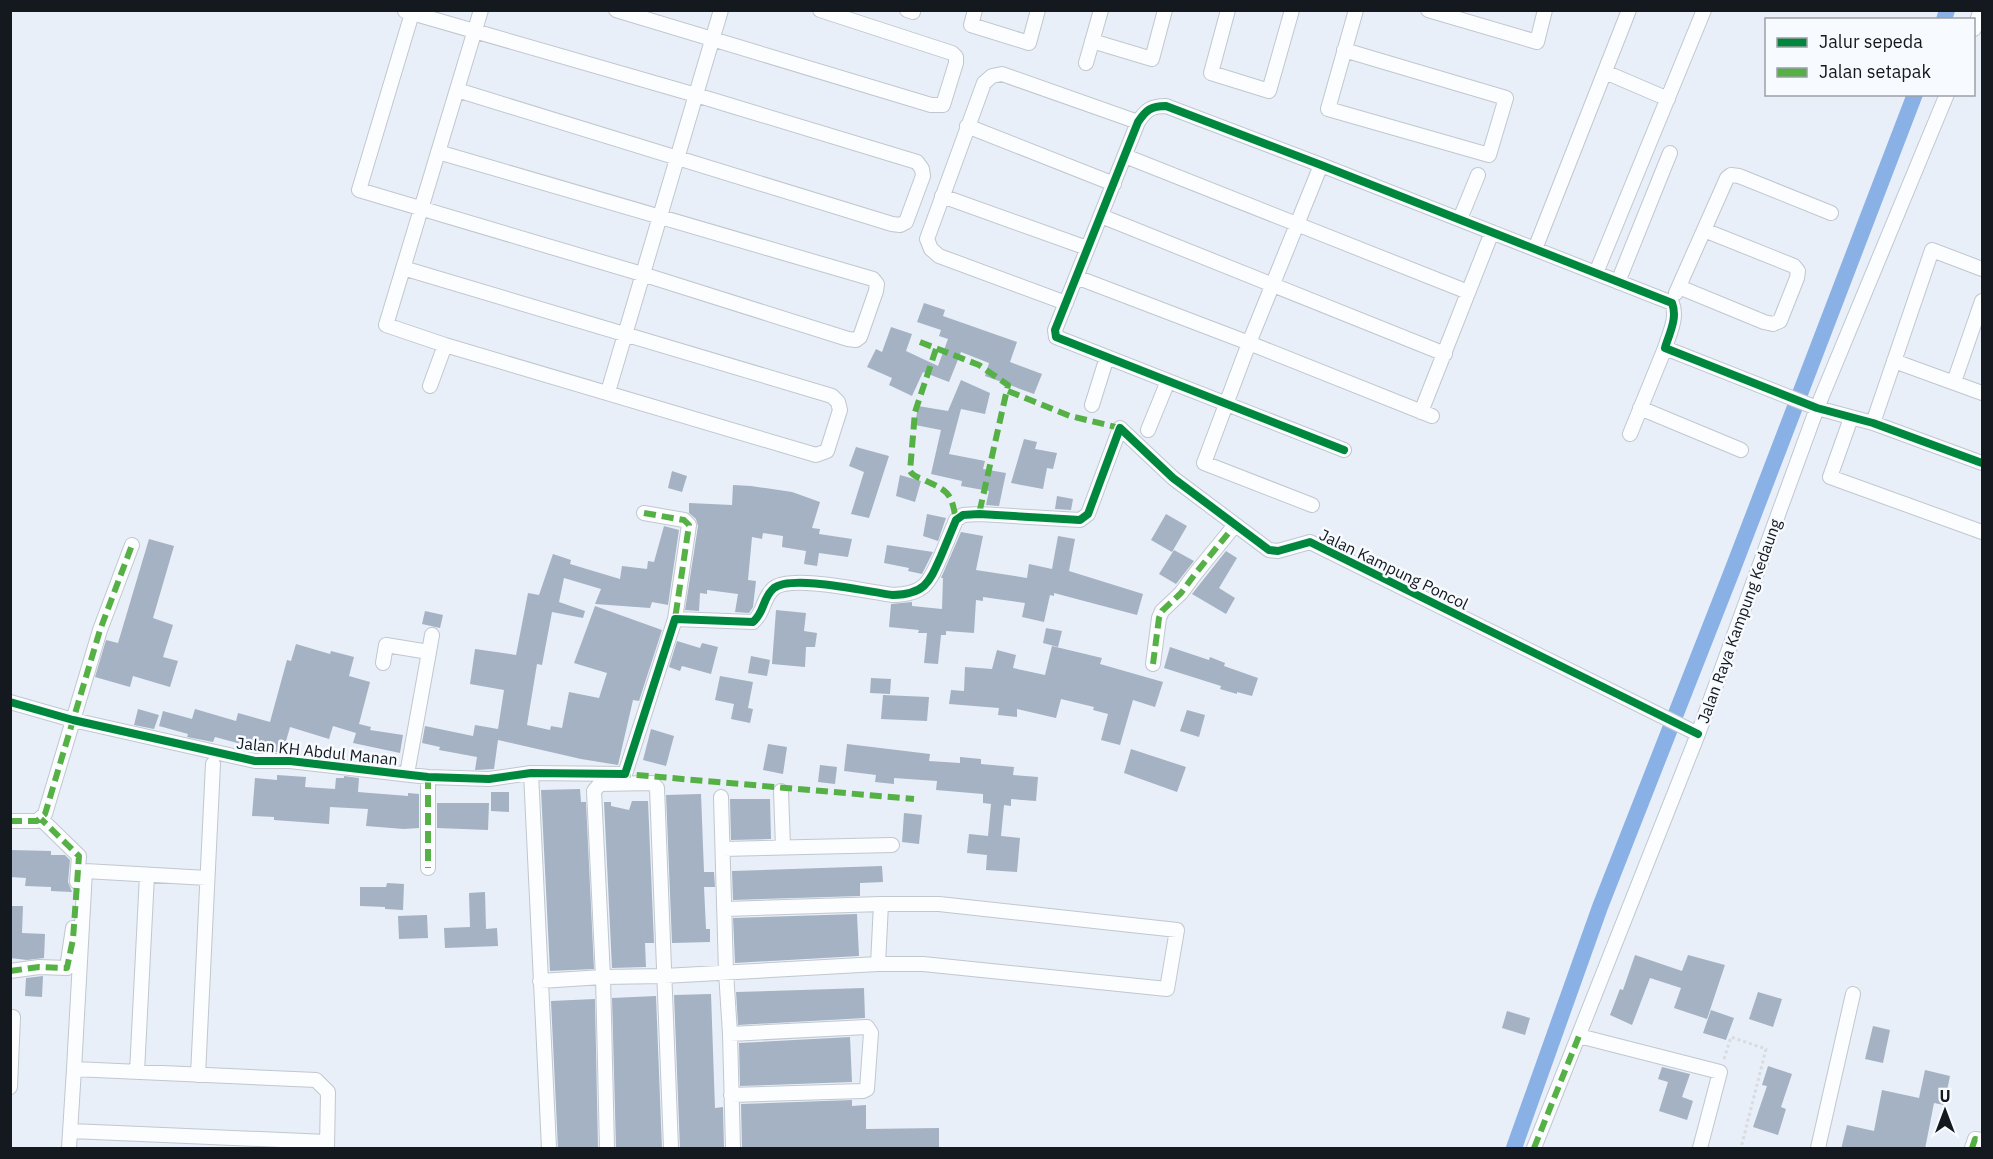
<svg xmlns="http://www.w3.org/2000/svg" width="1993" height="1159" font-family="'IBM Plex Sans',sans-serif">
  <rect width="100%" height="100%" fill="#e8eff8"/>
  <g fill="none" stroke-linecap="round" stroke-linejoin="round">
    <path stroke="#8ab1e6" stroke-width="16" d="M1944,20L1947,10
      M1514,1148L1600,907L1732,571L1915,94"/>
  </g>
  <path fill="#a4b2c3" d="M924,303L945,310L943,316L1017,342L1010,362L1042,374L1034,394L985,376L989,363L961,352L949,382L923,372L912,396L889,385L892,378L867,367L876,349L882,352L891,327L912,334L906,351L938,366L948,339L939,336L941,330L917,322Z
    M961,380L990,393L985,414L961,409L949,454L985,461L983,469L1006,473L999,506L986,505L989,491L961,486L962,481L931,474L941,430L915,425L918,406L948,411Z
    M1024,439L1037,442L1035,449L1057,453L1053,469L1047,468L1043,489L1011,483Z
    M856,447L889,456L869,518L851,514L864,472L849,466Z
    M672,471L687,476L682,492L668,488Z
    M900,475L921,481L915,502L896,496Z
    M733,485L751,486L792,492L820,502L812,528L820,529L819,534L852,539L848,557L819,553L817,566L804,564L806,551L782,547L783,536L763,533L762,539L752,537L748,580L756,581L753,607L749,613L735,612L738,594L707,590V594L700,593L699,611L685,610L698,526L696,519L689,513V503L732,505Z
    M1057,496L1073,499L1071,510L1055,509Z
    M927,514L946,518L938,541L923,536Z
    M1166,514L1187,526L1172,552L1151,540Z
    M664,526L679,530L668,605L652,602L650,608L595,604L601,589L564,578L559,602L585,611L583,618L552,612L542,665L537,664L527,725L550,730L551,726L562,728L569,692L599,698L607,673L574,663L595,606L662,630L639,701L633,700L618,765L581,759L498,740L494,769L475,770L477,757L439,750L440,747L422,743L425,726L473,736L475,725L498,729L504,690L470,684L475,649L516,655L528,593L539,595L553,554L571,560L570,564L620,579L622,566L647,569L648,561L654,562Z
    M961,532L983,536L976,570L1027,578L1029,564L1052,569L1058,536L1075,539L1069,571L1143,594L1137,615L1054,593V596L1050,595L1044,622L1022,617L1025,603L983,597V601L976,600L974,633L946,631V635H941L938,664L924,663L927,633H918L919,630L889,627L891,604L912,602V606L942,609L943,578H941Z
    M149,539L174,546L153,618L173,625L163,657L178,661L170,687L133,676L130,687L95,677L106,640L118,643Z
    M887,545L933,552L922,574L908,571L909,568L884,563Z
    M1174,550L1194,561L1176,584L1159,574Z
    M1226,551L1237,558L1219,588L1235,598L1226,614L1192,594Z
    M776,610L806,613L804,631L817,633L815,647H806L805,667L772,664Z
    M425,611L443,615L440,628L422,624Z
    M1046,628L1062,631L1058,647L1043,643Z
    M677,641L700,648L702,643L718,647L711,674L682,666L680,671L669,667Z
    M296,644L330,654L331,651L354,657L349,676L370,682L359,724L371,727L370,730L403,735L400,753L353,743L356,733L333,726L329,739L290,727L283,752H271L215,737L213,742L187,737L188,734L159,726L163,711L192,719L195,709L236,721L238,713L270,722L287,660L291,661Z
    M1052,646L1102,658L1100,664L1163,682L1155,707L1133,700L1120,745L1101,740L1108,714L1093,710L1094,707L1061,699L1056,718L1017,709V717L998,715L999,708L949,704L951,690L964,691L965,667L992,669L997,650L1016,655L1013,668L1045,675Z
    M1170,647L1209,660L1210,657L1225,663L1224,666L1258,678L1252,696L1237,692V694L1220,689L1221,686L1164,668Z
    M751,656L770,660L767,676L748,673Z
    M720,676L753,682L748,708L753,709L750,723L731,719L734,704L715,700Z
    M871,678L891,679L890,694L870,693Z
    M883,695L929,697L927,721L881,719Z
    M138,709L159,715L154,729L134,725Z
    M1187,710L1205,715L1199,737L1180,731Z
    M651,729L674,736L666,766L643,760Z
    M768,744L787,747L783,774L763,770Z
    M847,744L930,754L929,761L960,763V757L981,759V764L1014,767L1013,775L1038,777L1036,801L1011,799V806L1004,805L1001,836L1020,838L1017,872L986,870L987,855L967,853L969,834L988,836L991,804L983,803V794L936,790L937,781L894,778V784L875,782L876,775L844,771Z
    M1131,749L1186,767L1177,792L1124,773Z
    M820,765L837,767L835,784L818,782Z
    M277,775L306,777L305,787L335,789L336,778H344V776L359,778L358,792L408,796V793L419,794V828L404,829L366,826L368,809L330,807L329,824L274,820V817L252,816L255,778L277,780Z
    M580,789L581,802H586L594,969L550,971L541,790Z
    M491,792H509V812L491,811Z
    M701,794L704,872H714L715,887H704L706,929H710V942L672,943L666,795Z
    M730,799H770L771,839L731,840Z
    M632,801H648L654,943H645L646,967L612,968L604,802H611V806L629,810Z
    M437,803H489L488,830L437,828Z
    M904,813L922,815L919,844L902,842Z
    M10,850L51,851V855H65L70,860L68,882L72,892L51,891V887L25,886L26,878L10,877Z
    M882,866L883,882L860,883V896L733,900L732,871Z
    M387,883L404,884L403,910L385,909V907L360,906V887H386Z
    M485,892L486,929L497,928L498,946L445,948L444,928L470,927L469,893Z
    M10,906H23L22,933L45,934L44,958L27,960L10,958Z
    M857,914L859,956L735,963L733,918Z
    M427,915L428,938L399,939L398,916Z
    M1635,955L1682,971L1688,955L1725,965L1707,1019L1674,1008L1681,988L1650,978L1632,1025L1610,1015L1620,989L1623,990Z
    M43,976L42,997L25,996L26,978Z
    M864,988L865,1018L738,1025L736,992Z
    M1758,992L1782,999L1773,1027L1749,1019Z
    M711,994L715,1108L723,1107L724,1149H680L674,995Z
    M656,996L662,1149H616L612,998Z
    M595,999L598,1149H558L551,1001Z
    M1711,1010L1734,1018L1726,1040L1703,1033Z
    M1507,1011L1530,1018L1525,1035L1502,1028Z
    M1873,1026L1890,1030L1883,1063L1865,1059Z
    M850,1037L852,1082L740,1086L739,1043Z
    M1768,1066L1792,1074L1781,1107L1786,1109L1778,1135L1753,1127L1767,1086L1762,1085Z
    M1662,1067L1690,1074L1682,1097L1693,1101L1687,1120L1659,1111L1668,1082L1658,1079Z
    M1925,1070L1950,1076L1944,1105L1934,1103L1925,1149H1841L1847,1125L1874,1131L1882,1090L1919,1098Z
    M852,1100V1106L866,1105V1129L939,1128V1148L742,1149L741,1104Z"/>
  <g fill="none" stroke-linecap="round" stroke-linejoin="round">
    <g stroke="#c1c7cf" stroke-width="16">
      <path id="minor" d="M413,10L359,190L642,274L848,339L856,340L860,337L876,291L877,284L873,279L438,152
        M616,10L931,105H943L956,63V57L952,53L820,10
        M907,10L913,12V10
        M975,10L971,25L1029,43L1038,10
        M1228,10L1211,73L1269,91L1292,10
        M1428,10L1537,42L1545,10
        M405,11L696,95L917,162L922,169L923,176L906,222L900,225L892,224L457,90
        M1974,29L1981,10
        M1092,41L1152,59L1165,10
        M1344,50L1506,98L1489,155L1328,109L1356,10
        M1086,63L1101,10
        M1605,72L1668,99
        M967,126L1114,184
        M1125,156L1468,292
        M942,196L1087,248
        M1101,216L1445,354
        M1460,219L1478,175
        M1535,249L1629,10
        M403,268L832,396L838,402L840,410L827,451L816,455L445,345L386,325C417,220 449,115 481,10
        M1596,273L1704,10
        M1076,277L1249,343L1432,416
        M1618,282L1670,153
        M1679,287L1764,322L1773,324L1780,321L1797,278L1798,271L1794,266L1704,230
        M1676,293L1727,178L1731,175L1739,176L1831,213
        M1066,303L939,256L931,249L927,239L984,83L992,76L1002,74L1138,122
        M1894,361L1982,393
        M1954,382L1982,301
        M430,386L445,345
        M608,392L721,10
        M1092,405L1107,357
        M1640,408L1741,450
        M1421,412L1492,232
        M1851,418L1830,477L1982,532
        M1873,423L1932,250L1982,269
        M1148,430L1168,381
        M1630,434L1665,348
        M1344,450L1056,337L1055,330L1138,122C1146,110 1151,106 1166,106L1321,165L1672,303C1678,318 1669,334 1665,348L1817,408L1873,423L1982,463
        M1312,505L1204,463L1249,343L1321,165
        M644,513L684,520L689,525L675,619
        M429,652L432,635
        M383,663L386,645L429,652L407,774
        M1153,664L1159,618L1162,611L1181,593L1195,574L1235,525
        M10,702L73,720L255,761H290L428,777L489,779L531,773L625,774L675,619L753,622C765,612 762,598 774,588C792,574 868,592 893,595C925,594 929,583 941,556C946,544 951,532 956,520L963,515L979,514L1080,520L1088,514L1120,428L1173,478L1269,550L1278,551L1310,542L1698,734
        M531,773L549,1148
        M428,777V868
        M781,791L783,847
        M721,797L726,972L730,1034L733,1148
        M41,819L79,856L77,882
        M10,821H37L45,814L100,630L132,545
        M723,849L892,845
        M878,964H923L1167,989L1177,930L939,904H881
        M10,971L39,967L67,968L73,928
        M540,981L603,977L664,976L878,964L881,904L725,909
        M730,1034L867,1027L871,1033L867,1089L863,1091L731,1095
        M1579,1036L1720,1072L1700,1148
        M74,1069L85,871L207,878
        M137,1072L147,875
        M198,1075L213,764
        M10,1087L13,1017
        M71,1131L327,1142
        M69,1148L74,1069L316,1080L328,1092L327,1148
        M607,1148L603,977L594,791L600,784L652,783L657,788L671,1148
        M1534,1148L1698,734L1817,408L1947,94
        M1818,1148L1853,994
        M1972,1148L1975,1139L1982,1140"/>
    </g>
    <path stroke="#dadbde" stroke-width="3" stroke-dasharray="3 3" stroke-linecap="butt" d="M1724,1059L1731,1037L1766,1049L1741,1148"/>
    <use href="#minor" stroke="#fcfdfe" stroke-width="14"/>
    <path stroke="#55b145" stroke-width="6" stroke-dasharray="12 6" stroke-linecap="butt" d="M920,342L979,365L1008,385L979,514
      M936,349L915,412L910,471C913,476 917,477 922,479C948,491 951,491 956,520
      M1008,391L1070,416L1120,428
      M644,513L684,520L689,525L675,619
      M1153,664L1159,618L1162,611L1181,593L1195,574L1235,525
      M627,768L625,774L914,799
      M428,777V868
      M10,821H37L45,814L100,630L132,545
      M10,971L39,967L67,968L73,939L79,856L41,819
      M1534,1148L1579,1036
      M1972,1148L1975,1139L1982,1140"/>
    <g stroke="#f7fafe" stroke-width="11">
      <path id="cycleway" d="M1344,450L1056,337L1055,330L1138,122C1146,110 1151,106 1166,106L1321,165L1672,303C1678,318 1669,334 1665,348L1817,408L1873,423L1982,463
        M10,702L73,720L255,761H290L428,777L489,779L531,773L625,774L675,619L753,622C765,612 762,598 774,588C792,574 868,592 893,595C925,594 929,583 941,556C946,544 951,532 956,520L963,515L979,514L1080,520L1088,514L1120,428L1173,478L1269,550L1278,551L1310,542L1698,734"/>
    </g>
    <use href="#cycleway" stroke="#00873e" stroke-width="8"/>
  </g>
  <g text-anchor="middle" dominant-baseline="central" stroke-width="5" stroke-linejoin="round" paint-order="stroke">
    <g font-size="16" fill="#14191f" stroke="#f7fafe">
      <text transform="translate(1394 569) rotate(26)">Jalan Kampung Poncol</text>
      <text transform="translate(1739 621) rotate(-70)">Jalan Raya Kampung Kedaung</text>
      <text transform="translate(317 751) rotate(6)">Jalan KH Abdul Manan</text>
    </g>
  </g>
  <rect width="1993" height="1159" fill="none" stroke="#14191f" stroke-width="24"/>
  <rect x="1765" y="18" width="210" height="78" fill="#f7fafe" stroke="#9ca0a5" stroke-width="1.5"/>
  <rect x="1777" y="38" width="30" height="9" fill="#00873e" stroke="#9ca0a5" stroke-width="1.5"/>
  <text x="1819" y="48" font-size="18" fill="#14191f">Jalur sepeda</text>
  <rect x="1777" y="68" width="30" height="9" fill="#55b145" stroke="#9ca0a5" stroke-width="1.5"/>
  <text x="1819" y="78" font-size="18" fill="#14191f">Jalan setapak</text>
  <g transform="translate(1945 1111)" stroke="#f7fafe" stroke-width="4.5" paint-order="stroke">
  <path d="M0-4.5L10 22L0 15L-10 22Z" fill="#14191f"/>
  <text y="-9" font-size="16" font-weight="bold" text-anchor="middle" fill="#14191f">U</text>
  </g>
</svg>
